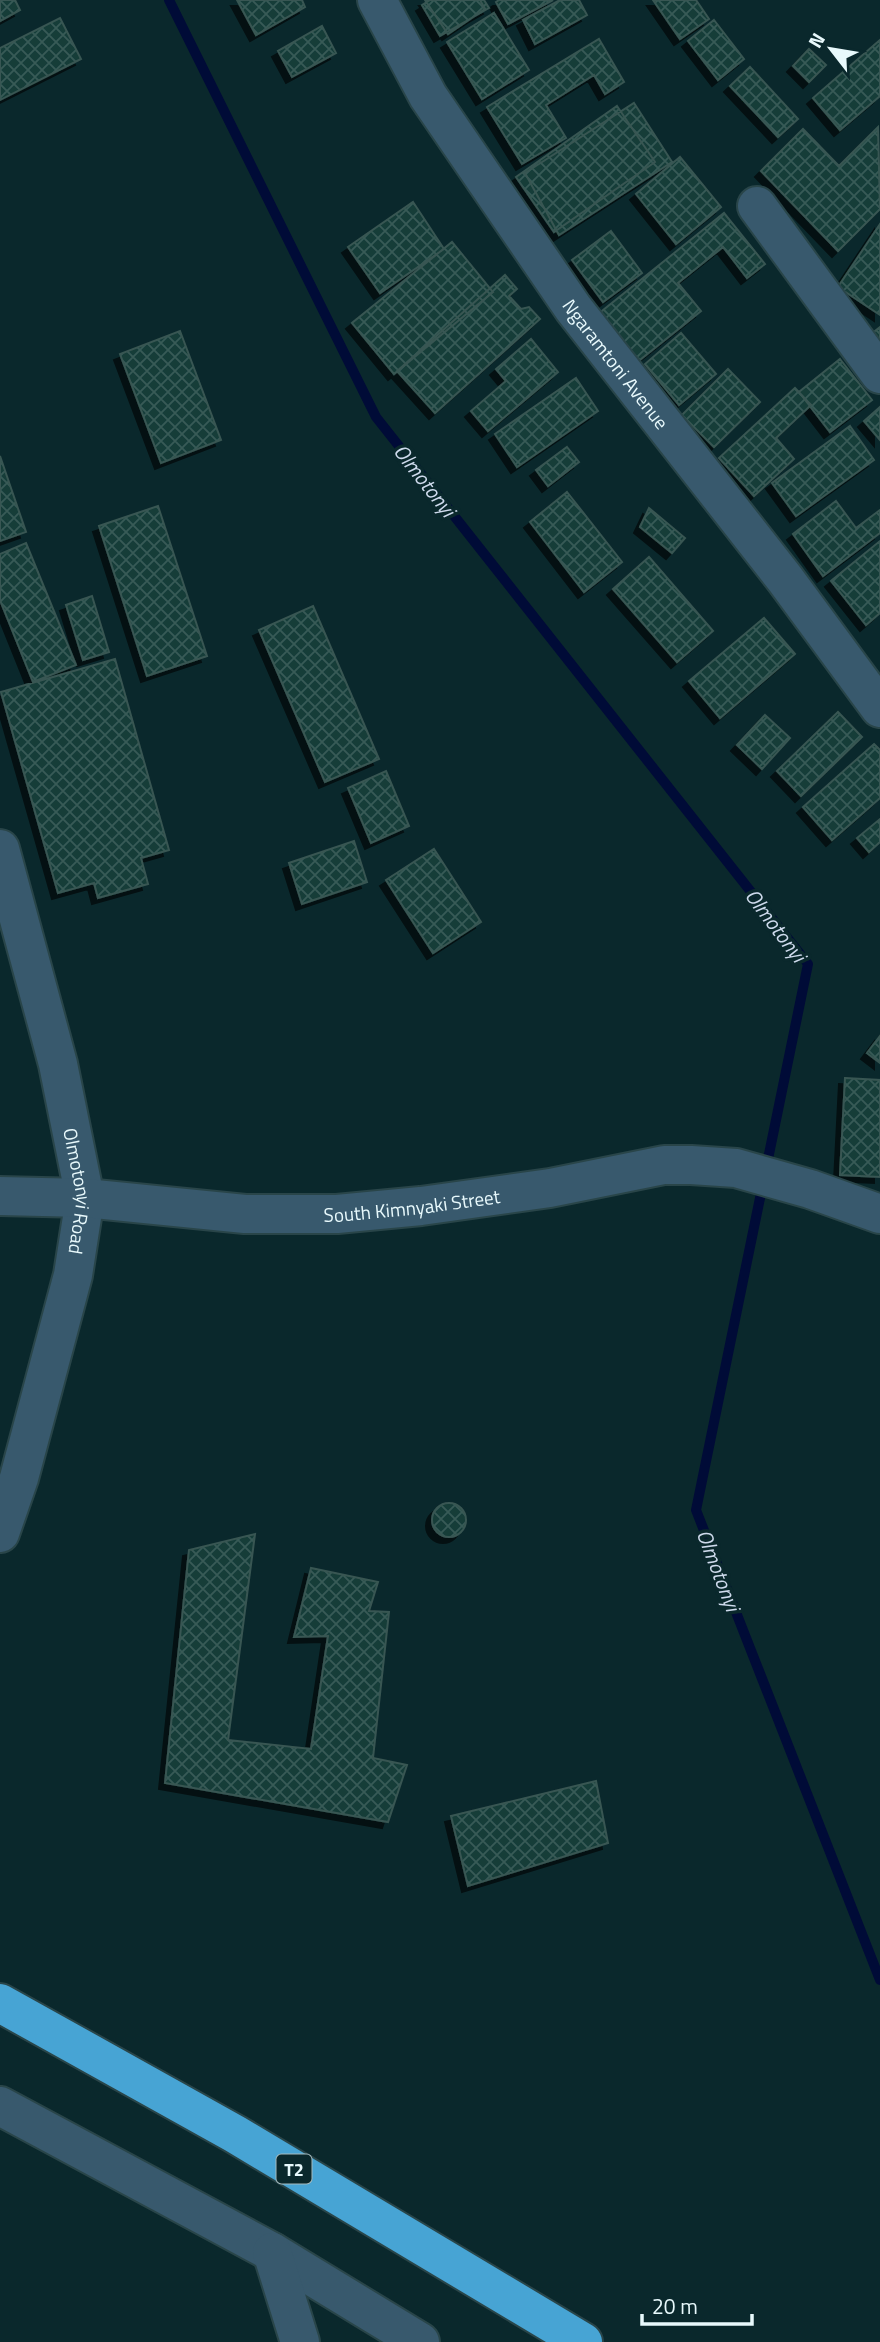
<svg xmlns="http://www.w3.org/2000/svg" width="880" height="2342" font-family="'Titillium Web',sans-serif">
  <defs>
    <pattern id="building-cross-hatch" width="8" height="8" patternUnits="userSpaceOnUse" patternTransform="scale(1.75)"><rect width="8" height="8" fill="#163d39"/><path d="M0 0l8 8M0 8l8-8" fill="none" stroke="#385a57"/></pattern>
    <filter id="shadow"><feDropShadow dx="-6" dy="6" stdDeviation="0" flood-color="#0009"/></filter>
  </defs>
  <rect width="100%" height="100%" fill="#0a282c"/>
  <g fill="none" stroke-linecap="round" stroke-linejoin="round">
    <path stroke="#000b37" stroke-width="10" d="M169,0L376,417L808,964L696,1510L880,1980"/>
  </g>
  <path fill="url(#building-cross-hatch)" stroke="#395652" stroke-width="2" filter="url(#shadow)" d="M0,0H15L20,10L0,21Z
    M237,0H302L305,7L256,35Z
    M425,0H480L485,9L448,34Z
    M430,0H484L489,8L440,36L422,5Z
    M499,0H553L508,24L496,2Z
    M560,0H579L587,15L535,44L523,20Z
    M653,0H696L709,19L680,39Z
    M494,13L529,70L482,99L447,42Z
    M60,18L81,59L0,100V48Z
    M714,20L744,59L718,80L688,41Z
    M322,26L336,53L292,77L278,51Z
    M599,39L624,82L605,94L594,75L546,105L566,138L522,164L487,107Z
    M880,40V96L840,130L813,98Z
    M809,49L826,65L809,82L793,66Z
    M750,67L798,119L778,137L730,86Z
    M634,103L672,162L559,235L525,173Z
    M617,106L655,162L554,232L516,177Z
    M878,127L880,209L838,251L761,171L803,129L839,166Z
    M680,157L721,207L676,244L636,194Z
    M413,202L444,249L380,293L348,247Z
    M724,213L765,264L747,278L723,247L678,283L701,311L636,363L597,315Z
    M880,224V315L838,287Z
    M611,231L642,273L603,302L572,260Z
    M452,242L493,292L394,374L352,323Z
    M505,275L517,289L509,296L521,309L529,307L540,319L435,413L397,371Z
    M880,327V347L870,335Z
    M180,331L221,440L161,463L120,354Z
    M681,333L716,374L679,405L645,364Z
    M531,339L558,372L488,431L471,411L506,381L496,369Z
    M840,359L872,400L830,432L799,392Z
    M728,369L760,402L714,447L682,415Z
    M576,378L598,411L517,467L495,434Z
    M795,388L811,405L776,438L794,459L754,496L719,458Z
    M880,407V440L864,421Z
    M850,426L874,460L796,516L772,483Z
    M567,447L579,462L548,486L536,470Z
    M0,456L26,532L0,541Z
    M567,492L622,562L584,592L530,522Z
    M836,501L856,528L880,510V533L823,576L793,534Z
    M158,506L207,656L147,676L99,526Z
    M649,508L685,538L672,553L640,527Z
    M880,541V613L866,625L831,581Z
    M26,543L76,665L33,682L0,600V554Z
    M649,557L713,631L677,662L613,589Z
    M92,596L109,652L83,660L66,605Z
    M313,606L379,759L325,782L259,630Z
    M764,618L795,654L720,718L689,681Z
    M115,659L169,850L141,858L148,884L98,898L94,883L58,893L1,692Z
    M838,712L862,737L801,796L777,771Z
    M765,715L790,738L762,769L737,745Z
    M874,744L880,750V798L832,840L803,807Z
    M386,771L409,826L371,843L348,788Z
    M880,819V842L869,852L857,838Z
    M354,841L367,882L302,904L289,863Z
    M434,849L481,922L433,953L386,880Z
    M880,1036V1063L867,1053Z
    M845,1078L880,1080V1177L840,1175Z
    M432 1520a17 17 0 1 1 34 0a17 17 0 1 1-34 0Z
    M255,1534L228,1740L311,1749L328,1636L294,1637L311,1568L378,1582L369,1611L389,1612L373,1758L407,1765L388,1822L165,1783L189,1550Z
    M596,1781L608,1843L468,1886L451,1816Z"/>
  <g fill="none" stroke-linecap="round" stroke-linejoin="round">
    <g stroke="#294549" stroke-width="42">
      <g id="minor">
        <path id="s1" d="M377,0L428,96L573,308L785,579L880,708"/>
        <path d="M757,206L880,374"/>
        <path id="s2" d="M0,849L58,1064L85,1198L73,1275L19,1478L0,1533"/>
        <path id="s3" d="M0,1196L85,1198L245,1214H337L421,1206L550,1188L664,1165H691L736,1168L810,1189L880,1214"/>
        <path d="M0,2106L272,2252L420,2342"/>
        <path d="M272,2252L300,2342"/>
      </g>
    </g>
    <g stroke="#294549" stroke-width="42">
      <path id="highway" d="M0,2003L235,2134L583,2342"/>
    </g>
    <use href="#minor" stroke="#38596d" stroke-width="38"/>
    <use href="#highway" stroke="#47a4d4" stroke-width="38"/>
  </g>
  <g text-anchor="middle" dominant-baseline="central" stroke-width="7" stroke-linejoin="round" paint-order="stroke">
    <rect fill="#0a282c" stroke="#a5babe" stroke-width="2" x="276.5" y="2154.5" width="35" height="29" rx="5"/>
    <g font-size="18" font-weight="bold" fill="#e8f9fc">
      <text x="294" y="2169">T2</text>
    </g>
    <g font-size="19" fill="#e8f9fc" stroke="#0a282c">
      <text stroke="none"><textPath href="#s1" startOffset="436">Ngaramtoni Avenue</textPath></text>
      <text stroke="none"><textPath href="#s2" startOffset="352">Olmotonyi Road</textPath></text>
      <text stroke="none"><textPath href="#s3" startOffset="413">South Kimnyaki Street</textPath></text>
    </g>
    <g font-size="21" font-style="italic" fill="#cedaec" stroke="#0a282c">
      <text transform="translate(425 480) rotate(52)">Olmotonyi</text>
      <text transform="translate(776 925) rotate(53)">Olmotonyi</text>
      <text transform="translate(719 1570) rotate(69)">Olmotonyi</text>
    </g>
  </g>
  <g transform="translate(831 49) rotate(301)" stroke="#0a282c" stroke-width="5" paint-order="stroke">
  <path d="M0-5L12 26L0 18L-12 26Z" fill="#e8f9fc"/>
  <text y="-10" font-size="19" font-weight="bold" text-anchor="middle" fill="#e8f9fc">N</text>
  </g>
  <path d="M642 2314v10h110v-10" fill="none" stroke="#e8f9fc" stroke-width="3.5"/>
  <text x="652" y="2314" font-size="21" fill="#e8f9fc" stroke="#0a282c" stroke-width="5" paint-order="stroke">20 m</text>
</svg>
